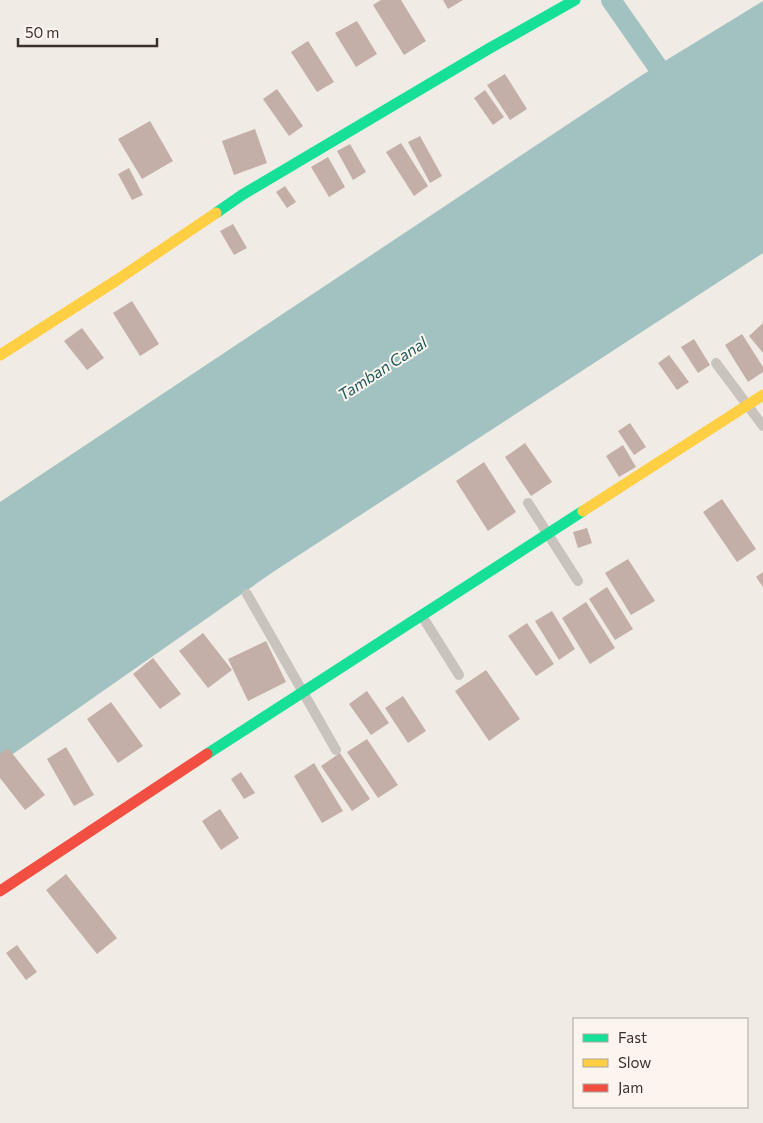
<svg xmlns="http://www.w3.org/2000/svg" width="763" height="1123" font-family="Commissioner,sans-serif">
  <rect width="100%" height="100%" fill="#f0ebe5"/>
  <path fill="#a1c2c1" d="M763,1V253L273,572L0,763V502L642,75Z"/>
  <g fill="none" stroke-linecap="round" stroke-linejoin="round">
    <path stroke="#a1c2c1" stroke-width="20" d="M611,0L657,66L675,87"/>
  </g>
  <path fill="#c3afa7" d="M381,0H401L426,41L404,55L373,5Z
    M443,0H463L448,9Z
    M357,21L377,54L356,67L335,33Z
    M308,41L334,82L317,92L291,52Z
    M505,74L527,109L510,120L487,85Z
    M277,89L303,126L289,136L263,99Z
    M485,90L504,117L493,125L474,98Z
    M150,121L173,161L142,179L118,139Z
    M255,129L267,163L234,175L222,141Z
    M420,136L442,176L430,183L408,142Z
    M401,143L428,186L414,196L386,152Z
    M350,144L366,172L353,180L337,151Z
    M328,157L345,187L329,197L311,167Z
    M129,168L143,195L132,200L118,174Z
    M285,186L296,202L287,208L276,192Z
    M233,224L247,248L234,255L220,231Z
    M132,301L159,344L140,356L113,313Z
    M763,323V353L749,336Z
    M82,328L104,358L87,370L64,341Z
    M742,334L763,367V372L748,382L725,345Z
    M694,339L710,365L698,373L681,347Z
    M669,355L689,382L677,390L658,363Z
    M630,423L646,447L634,455L618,431Z
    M525,443L552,482L531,496L505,457Z
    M623,445L636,467L619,477L606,456Z
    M484,462L516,512L488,531L456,481Z
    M722,499L756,549L737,562L703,512Z
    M587,528L592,543L578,548L573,532Z
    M628,559L655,601L631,615L605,573Z
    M763,572V587L756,577Z
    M607,587L633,629L615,640L589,599Z
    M586,602L615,648L590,664L562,618Z
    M552,611L575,649L559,660L535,621Z
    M527,623L554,664L536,676L508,636Z
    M203,633L232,670L208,688L179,651Z
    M266,641L286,682L248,701L228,659Z
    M153,658L181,694L160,709L133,674Z
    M486,670L520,719L489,741L455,691Z
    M367,691L389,723L371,735L349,704Z
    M403,696L426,731L408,743L385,708Z
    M111,702L143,746L118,763L87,719Z
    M367,739L398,785L378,798L347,752Z
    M66,747L94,795L74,806L47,759Z
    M8,748L45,795L25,810L0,778V754Z
    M340,753L370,799L352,811L321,766Z
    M314,763L343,811L322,823L294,776Z
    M241,772L255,793L244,799L231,779Z
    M220,809L239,838L221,850L202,821Z
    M66,874L117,938L97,954L46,890Z
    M17,945L37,972L26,980L6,953Z"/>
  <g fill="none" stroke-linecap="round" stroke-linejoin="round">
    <path stroke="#c9c3be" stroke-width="10" d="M716,363L763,426
      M528,503L578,581
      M247,594L336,750
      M422,616L459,675"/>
    <path stroke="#16e098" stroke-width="11" d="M216,213L242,195L490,48L575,0
      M207,754L583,511"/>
    <path stroke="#ffcf43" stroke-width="11" d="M0,355L117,280L216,213
      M583,511L763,395"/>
    <path stroke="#f24e42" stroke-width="11" d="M0,891L207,754"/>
  </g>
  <g text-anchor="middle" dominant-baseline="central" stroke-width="4" stroke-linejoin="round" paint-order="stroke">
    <g font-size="16" font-style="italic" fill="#1f5a5e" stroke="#fbf5ee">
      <text transform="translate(382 368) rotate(-33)">Tamban Canal</text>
    </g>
  </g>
  <rect x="573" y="1018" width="175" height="90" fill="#fbf5ee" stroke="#aea6a0"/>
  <rect x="583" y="1034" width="25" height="8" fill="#16e098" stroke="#aea6a0"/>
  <text x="618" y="1043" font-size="15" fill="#3b302b">Fast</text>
  <rect x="583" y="1059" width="25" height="8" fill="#ffcf43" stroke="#aea6a0"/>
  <text x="618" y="1068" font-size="15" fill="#3b302b">Slow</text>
  <rect x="583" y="1084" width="25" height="8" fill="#f24e42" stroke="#aea6a0"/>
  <text x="618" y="1093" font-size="15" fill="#3b302b">Jam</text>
  <path d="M18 38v8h139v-8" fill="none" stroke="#3b302b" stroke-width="2.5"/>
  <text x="25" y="38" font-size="15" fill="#3b302b" stroke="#fbf5ee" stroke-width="4" paint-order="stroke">50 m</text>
</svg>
